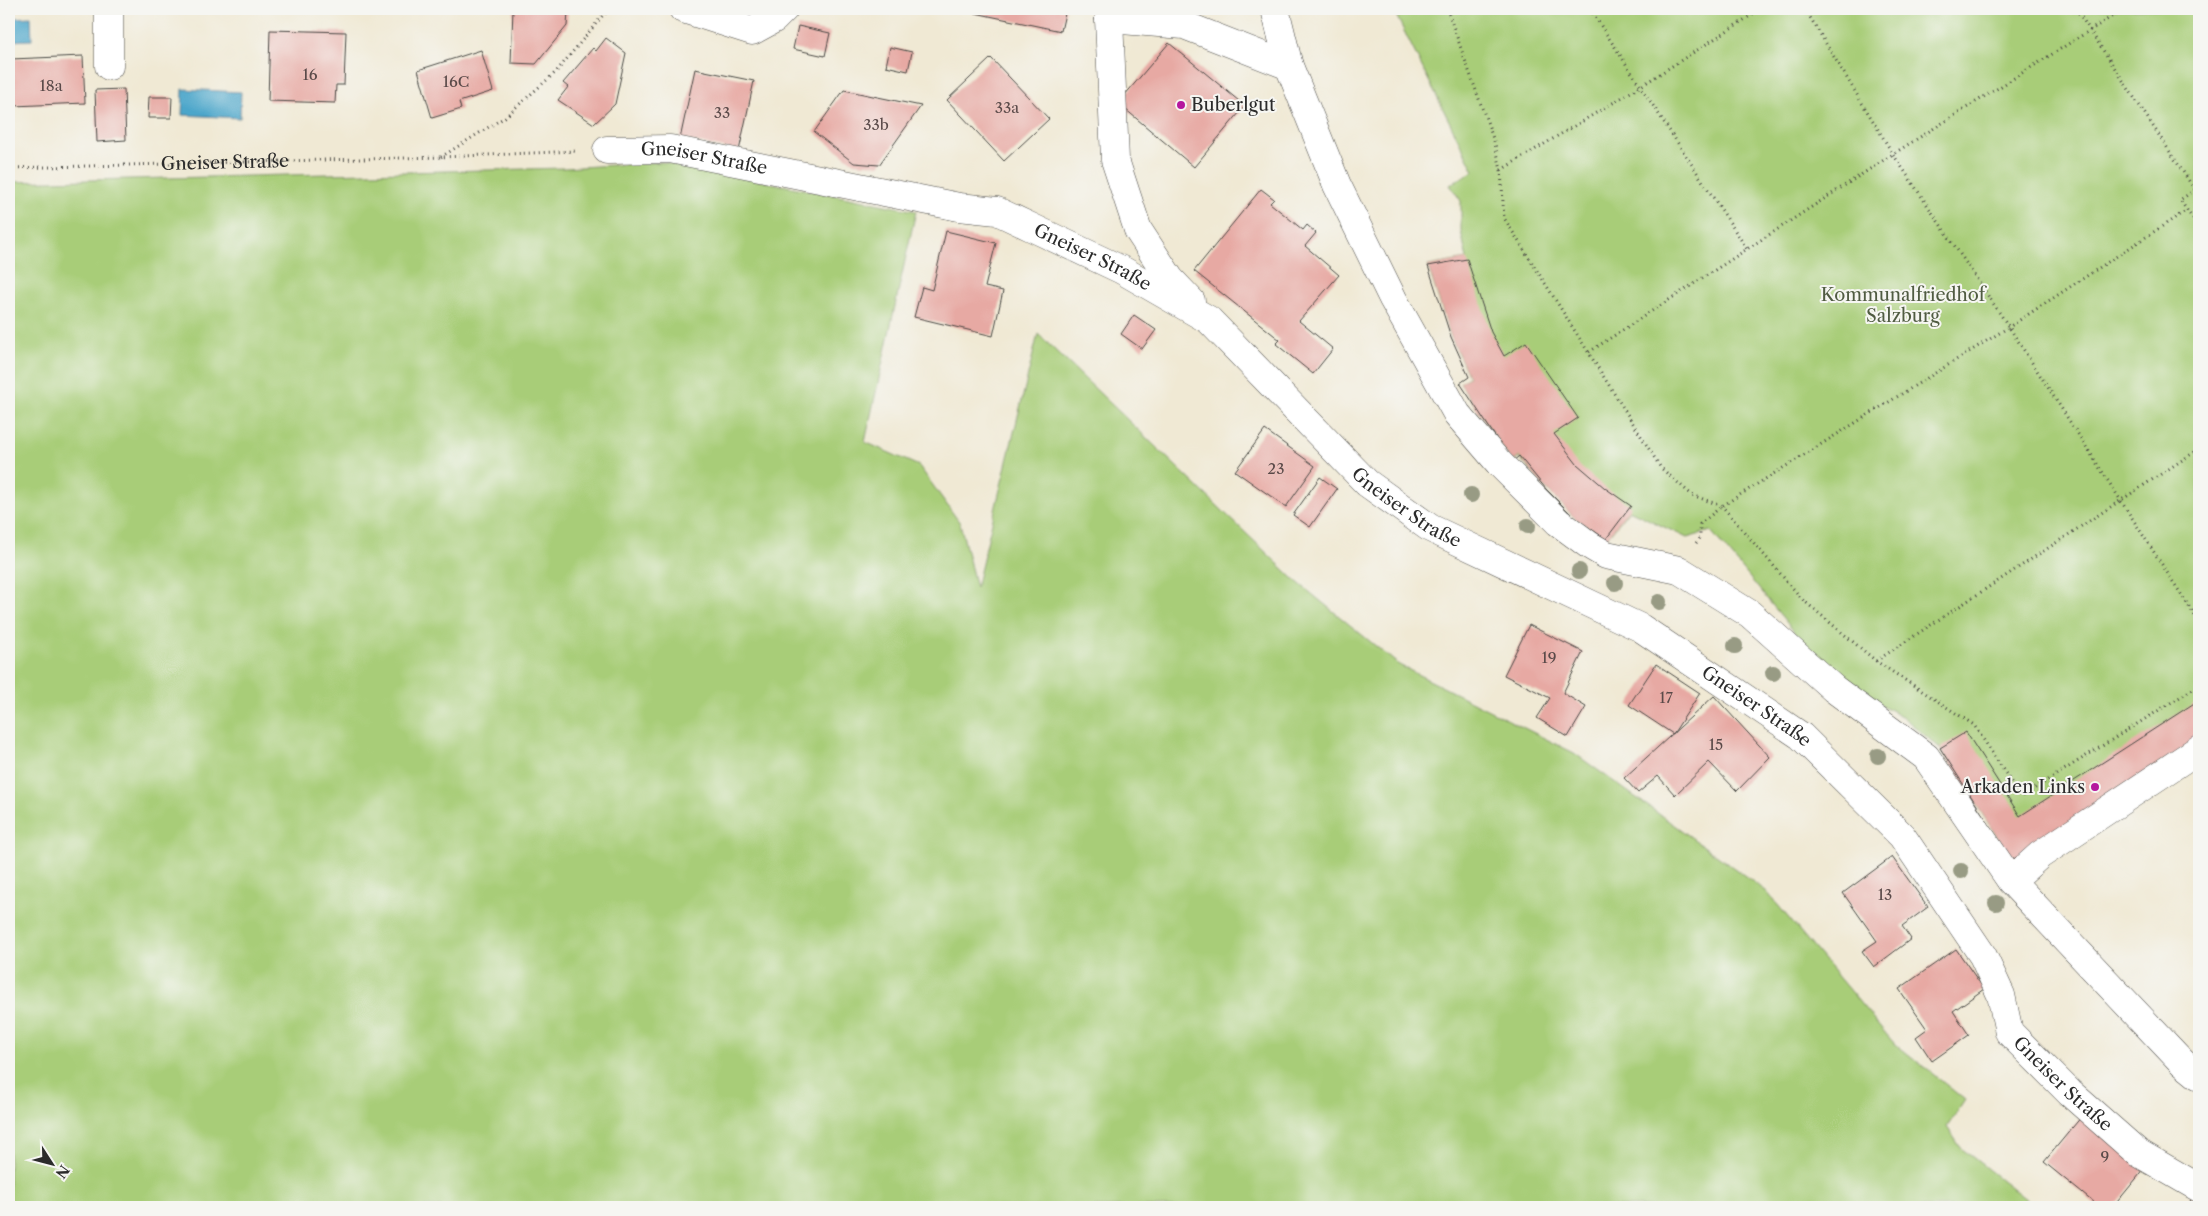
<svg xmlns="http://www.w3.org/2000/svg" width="2208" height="1216" font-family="'Libre Caslon Text',serif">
  <rect width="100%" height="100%" fill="#f6f6f2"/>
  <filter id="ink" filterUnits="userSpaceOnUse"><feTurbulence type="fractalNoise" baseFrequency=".02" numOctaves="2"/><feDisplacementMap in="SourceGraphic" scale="10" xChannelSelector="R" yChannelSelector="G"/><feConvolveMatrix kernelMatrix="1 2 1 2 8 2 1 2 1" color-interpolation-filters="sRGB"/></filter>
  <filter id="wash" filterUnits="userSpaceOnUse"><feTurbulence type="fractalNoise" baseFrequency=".0096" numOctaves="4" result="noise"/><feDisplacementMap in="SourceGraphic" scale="20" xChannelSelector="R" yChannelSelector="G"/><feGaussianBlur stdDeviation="1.12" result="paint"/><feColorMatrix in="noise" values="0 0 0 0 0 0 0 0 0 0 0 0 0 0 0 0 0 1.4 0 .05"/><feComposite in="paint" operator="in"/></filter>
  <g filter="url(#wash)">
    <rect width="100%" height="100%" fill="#f0e9d4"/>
    <path fill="#a8cd78" stroke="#6a7c52" d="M1393,9H2199V739L2012,860L1940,748L1903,717L1850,687L1797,635L1711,531L1687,538L1629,510L1606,539L1575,518L1546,489L1519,457L1512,462L1460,383L1469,377L1451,337L1428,266L1467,259L1461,231V201L1450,185L1474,171Z
      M662,162L916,211L865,442L919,466L960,523L976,588L1038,334L1296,581L1399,665L1574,753L1766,891L1892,1041L1965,1100L1947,1127L1961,1148L2036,1207H9V182L565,168Z"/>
    <path fill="#4ca6ca" stroke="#3c687a" d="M31,17L32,40L9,41V18Z
      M183,89L241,92L240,118L182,115Z"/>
    <g id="blocks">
      <path fill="#e7a9a3" d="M513,9L568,11L567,26L536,64L511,63Z
        M702,9H754L749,25Z
        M956,9H1066L1061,31Z
        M798,26L830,33L825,56L793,49Z
        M270,30L346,32L344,85H336L335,103L268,101Z
        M606,38L626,53L615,104L594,124L558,100L568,87L563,83L593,48L596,51Z
        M1169,43L1245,106L1194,167L1118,103Z
        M890,47L912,52L908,71L886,66Z
        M481,50L493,91L459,102L461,109L432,118L418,70Z
        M83,56L85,103L13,106L11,59Z
        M991,58L1049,119L1004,161L947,100Z
        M695,69L754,81L739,151L680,139Z
        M124,89L126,140L97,142L95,90Z
        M844,90L921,106L879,165L854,163L814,132Z
        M149,97H172L171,118H148Z
        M1261,189L1274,199L1270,203L1303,230L1307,225L1316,233L1305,246L1339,275L1299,321L1333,349L1313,374L1276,344L1280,340L1194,271Z
        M946,231L996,243L985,287L1003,291L993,336L914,317L922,287L932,290Z
        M1467,259L1491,332L1504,356L1526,342L1578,418L1554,434L1577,464L1605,488L1631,506L1606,539L1575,518L1546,489L1519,456L1512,462L1460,383L1469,377L1451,337L1428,266Z
        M1134,315L1156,330L1142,349L1121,334Z
        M1265,430L1315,466L1286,507L1235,471Z
        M1320,477L1337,489L1310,527L1293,515Z
        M1529,625L1583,652L1563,693L1586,707L1568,737L1537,718L1550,698L1504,675Z
        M1656,664L1700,693L1673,734L1629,705Z
        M1714,696L1770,757L1737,791L1709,762L1675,795L1658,776L1638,793L1624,778Z
        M2199,700V739L2012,860L1940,748L1966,732L2020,816Z
        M1892,857L1928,907L1902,926L1911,939L1874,967L1862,951L1877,941L1843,893Z
        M1956,949L1984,989L1953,1011L1969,1035L1932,1061L1916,1037L1927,1029L1899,989Z
        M2082,1116L2145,1168L2113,1207H2099L2044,1162Z
        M2193,1197L2199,1201V1207H2186Z"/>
    </g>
  </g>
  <g filter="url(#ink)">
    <use href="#blocks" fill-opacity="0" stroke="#494844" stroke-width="1"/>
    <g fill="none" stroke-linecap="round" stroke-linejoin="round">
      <g stroke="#494844" stroke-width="29">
        <g id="minor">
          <path d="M683,9L752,31L774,19L784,9"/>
          <path d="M1111,9L1109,19L1115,160L1138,230L1170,279L1191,301"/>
          <path d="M1275,9L1289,66L1337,185L1393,299L1457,414L1499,463L1558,522L1589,545L1606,555L1679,570L1750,614L1834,689L1926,757L2011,881L2183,1063L2199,1076"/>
          <path d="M1109,19L1184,25L1289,66"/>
          <path d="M109,66V9"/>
          <path id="s2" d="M607,150L670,149L959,207L997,211L1031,227L1122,270L1209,320L1367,483L1430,528L1641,628L1801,736L1902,836L1983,956L2001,995L2009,1032L2070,1093L2137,1152L2199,1188"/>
          <path d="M2011,881L2040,855L2199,749"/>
        </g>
      </g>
      <g stroke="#494844" stroke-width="3" stroke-dasharray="1 4" stroke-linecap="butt">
        <path d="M1447,9L1495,144L1501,170L1504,218L1661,468L1692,495L1722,506L1803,600L1876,661L1974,725L2021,797L2199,685"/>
        <path d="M1590,9L1747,249"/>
        <path d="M1805,9L1893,154L2009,327L2199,622"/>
        <path d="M2076,9L2195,190"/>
        <path d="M441,157L505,117L556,72L604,14L614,9"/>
        <path id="s1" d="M9,168L441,157L577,151"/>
        <path d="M1501,170L1641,86L1761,9"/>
        <path d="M2199,187L2180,200L2197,225L2199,224"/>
        <path d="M1589,352L1893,154L2124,9"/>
        <path d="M1696,543L1700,538V524L1722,506L2009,327L2187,210"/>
        <path d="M1876,661L2199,449"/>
      </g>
      <use href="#minor" stroke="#fff" stroke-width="28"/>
    </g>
    <g fill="#989b84">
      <circle cx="1471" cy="495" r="8"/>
      <circle cx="1528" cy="526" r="8"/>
      <circle cx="1579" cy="571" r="8"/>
      <circle cx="1615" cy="583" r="8"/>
      <circle cx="1659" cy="602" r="8"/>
      <circle cx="1735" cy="646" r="8"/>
      <circle cx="1773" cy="673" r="8"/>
      <circle cx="1878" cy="756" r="8"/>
      <circle cx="1961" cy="871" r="8"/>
      <circle cx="1996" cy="903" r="8"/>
    </g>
  </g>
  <g fill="#b5179e" stroke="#f6f6f2" stroke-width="2">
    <circle cx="1181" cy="105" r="5"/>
    <circle cx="2095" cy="787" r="5"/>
  </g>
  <g text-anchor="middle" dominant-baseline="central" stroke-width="4" stroke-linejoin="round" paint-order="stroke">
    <g font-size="15" fill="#5a4a49">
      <text x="310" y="74">16</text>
      <text x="456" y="81">16C</text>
      <text x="51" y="85">18a</text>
      <text x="1007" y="107">33a</text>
      <text x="722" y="112">33</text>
      <text x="876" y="124">33b</text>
      <text x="1276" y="468">23</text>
      <text x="1549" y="657">19</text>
      <text x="1666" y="697">17</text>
      <text x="1716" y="744">15</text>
      <text x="1885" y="894">13</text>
      <text x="2105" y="1156">9</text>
    </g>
    <g font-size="18" fill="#2b2b2b" stroke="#f6f6f2" text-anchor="start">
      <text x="1191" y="105">Buberlgut</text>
      <text x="2085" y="787" text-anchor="end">Arkaden Links</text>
    </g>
    <g font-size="18" fill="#2b2b2b" stroke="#f6f6f2">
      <text stroke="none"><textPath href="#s2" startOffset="98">Gneiser Straße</textPath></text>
      <text stroke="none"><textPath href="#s1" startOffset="216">Gneiser Straße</textPath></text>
      <text stroke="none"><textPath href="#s2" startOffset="502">Gneiser Straße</textPath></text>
      <text stroke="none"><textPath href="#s2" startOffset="908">Gneiser Straße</textPath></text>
      <text stroke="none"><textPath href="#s2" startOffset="1312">Gneiser Straße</textPath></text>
      <text stroke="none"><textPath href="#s2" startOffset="1808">Gneiser Straße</textPath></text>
    </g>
    <g font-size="18" fill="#505c42" stroke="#f6f6f2">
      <text x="1903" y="295">Kommunalfriedhof<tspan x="1903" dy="21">Salzburg</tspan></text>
    </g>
  </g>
  <rect width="2208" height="1216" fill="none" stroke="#f6f6f2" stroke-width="30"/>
  <g transform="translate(52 1164) rotate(126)" stroke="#f6f6f2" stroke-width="4" paint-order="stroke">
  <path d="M0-4L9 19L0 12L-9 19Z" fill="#2b2b2b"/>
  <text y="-8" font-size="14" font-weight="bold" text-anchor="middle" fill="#2b2b2b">N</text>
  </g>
</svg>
